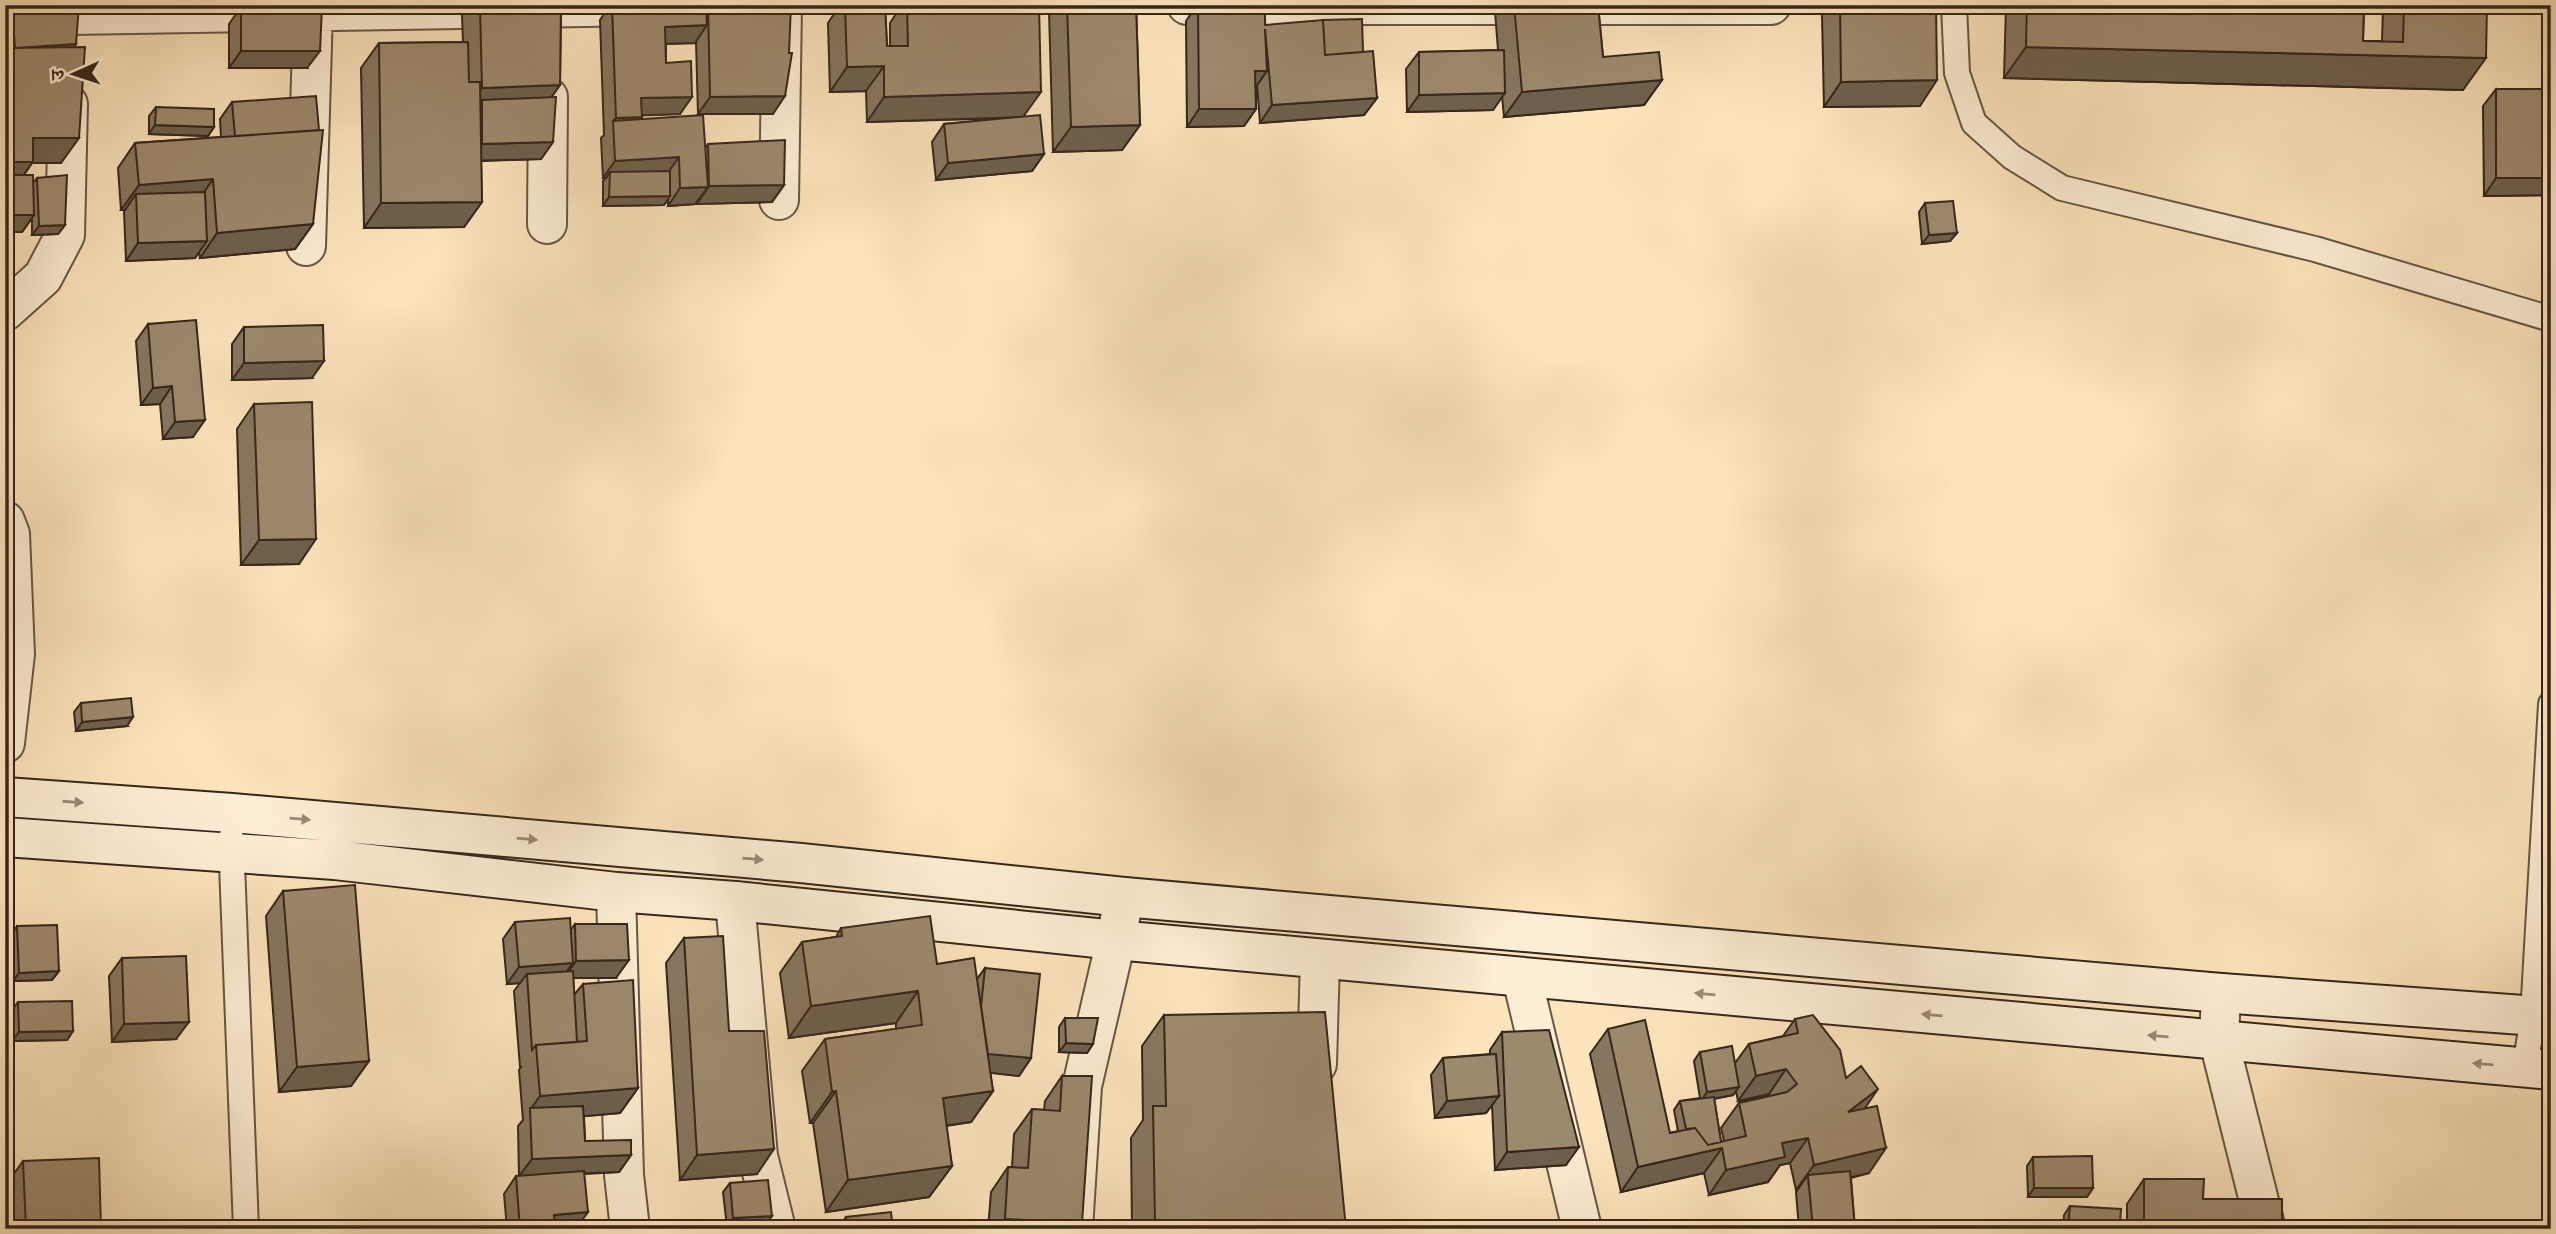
<svg xmlns="http://www.w3.org/2000/svg" width="2556" height="1234" font-family="Cardo,'Noto Serif Devanagari',serif">
  <rect width="100%" height="100%" fill="#fce4bd"/>
  <filter id="stains"><feTurbulence type="fractalNoise" baseFrequency=".00286" numOctaves="4"/><feColorMatrix values="0 0 0 0 .2 0 0 0 0 .09 0 0 0 0 .02 0 0 0 .5 -.17"/></filter>
  <radialGradient id="worn" r=".72"><stop offset=".6" stop-color="#630" stop-opacity="0"/><stop offset="1" stop-color="#630" stop-opacity=".3"/></radialGradient>
  <g fill="none" stroke-linecap="round" stroke-linejoin="round">
    <g stroke="#685642" stroke-width="28">
      <path id="lane" d="M1954,5L1957,73L1974,123L2012,157L2062,188L2315,249L2551,319
        M231,838L246,1229
        M2525,1068L2533,1016L2551,704"/>
    </g>
    <g stroke="#685642" stroke-width="42">
      <path id="street" d="M1187,5H1771
        M71,15L710,5
        M779,200L782,5
        M547,224L548,97
        M306,246L313,10
        M5,311L43,277L65,235L68,104
        M5,521L10,534L15,654L5,743
        M616,892L624,1175L630,1229
        M735,901L758,1156L776,1229
        M1522,978L1582,1229
        M2221,993L2219,1041L2266,1229
        M1317,1064L1320,959
        M1073,1229L1082,1086L1116,940L1124,897"/>
    </g>
    <g stroke="#362619" stroke-width="42">
      <path id="secondary" d="M5,797L232,813L801,863L1124,897L2221,993L2551,1017
        M5,837L335,860L616,892L735,901L1116,940L2551,1070"/>
    </g>
    <use href="#lane" stroke="#fdedd4" stroke-width="24"/>
    <use href="#street" stroke="#fdedd4" stroke-width="38"/>
    <use href="#secondary" stroke="#fdedd4" stroke-width="38"/>
  </g>
  <path fill="#87765f" stroke="#362619" stroke-width="2" fill-rule="evenodd" d="M12,5L76,44L74,47L61,163H32L24,175L34,182L37,178L65,225L58,234L32,235V218L22,232H5V15Z
    M469,5H561L560,85L551,98L553,142L541,159L481,161L482,202L464,227L364,228L361,68L379,43L463,42L462,15Z
    M610,5H706V6L707,5H791L773,114H698L696,41L695,43L666,44V63L680,114L642,115L640,119L705,148L708,144L784,185L772,202L697,204V202L695,204L668,206V199L664,205L603,206V181L606,178H603L601,138L604,135L600,20Z
    M840,5H885L887,46H890V23L902,5H1039L1024,117L1044,154L1032,171L936,180L932,142L944,124L1015,118L867,122L866,91L830,92L828,23Z
    M1053,5H1136L1140,125L1122,150L1053,152L1049,11Z
    M1197,5H1265V25L1363,52L1377,98L1364,115L1260,123L1257,85L1256,87V109L1244,126L1187,127L1186,21Z
    M1499,5H1598L1603,57L1662,80L1644,105L1504,117L1502,96L1493,110L1407,112L1406,69L1419,52L1498,50L1495,11Z
    M1825,5H1936L1920,106L1824,107L1822,15L1828,7H1824Z
    M2006,5H2364L2363,41H2382L2383,8L2385,5H2487L2463,90L2004,78Z
    M241,7L307,68H229V24Z
    M2496,89L2551,195L2484,196L2483,106Z
    M232,102L313,224L295,249L200,258L199,252L195,258L126,261L124,211L125,210H121L118,168L135,143L221,137L220,119Z
    M156,107L214,127L208,136L149,134V116Z
    M1925,203L1950,241L1922,244L1919,212Z
    M148,324L193,437L163,439L160,404L141,405L136,341Z
    M244,327L312,378L232,380V344Z
    M254,404L299,564L241,565L237,429Z
    M81,703L127,726L76,731L74,712Z
    M283,891L369,1061L351,1086L279,1092L266,916Z
    M515,922L570,931L575,924L616,978H573L574,995L583,984L638,1088L620,1113L584,1116L585,1141L631,1155L619,1172L584,1174L576,1229H507L504,1194L516,1176H519L518,1126L523,1120L519,1070L521,1067H520L514,991L520,983L507,984L503,939Z
    M17,926L59,971L52,980L13,981L11,935Z
    M841,928L977,979L985,968L1031,1058L1019,1076L990,1072L993,1091L971,1122L946,1126L952,1166L929,1197L826,1212L813,1123H810L802,1071L825,1039L896,1029V1023L789,1038L780,973L802,942L836,937Z
    M684,938L729,1031L757,1174L680,1180L666,963Z
    M122,958L176,1039L112,1042L109,976Z
    M18,1002L73,1031L67,1040L12,1041V1010Z
    M1164,1015L1346,1229H1132L1131,1138L1143,1120L1142,1046Z
    M1065,1018L1093,1044L1087,1053L1059,1052V1027Z
    M1795,1019L1846,1078L1864,1109L1869,1173L1851,1178L1855,1229H1799L1796,1192L1798,1189L1796,1190L1790,1163L1780,1165L1768,1182L1709,1195L1704,1173L1621,1192L1590,1054L1608,1029L1670,1133L1678,1131L1674,1110L1680,1101L1700,1098L1694,1061L1700,1052L1735,1063L1749,1044L1783,1036ZM1736,1091L1738,1101L1769,1094L1770,1096L1739,1103L1721,1128L1724,1141L1721,1142L1714,1099L1733,1095Z
    M1502,1032L1566,1165L1495,1170L1492,1105L1486,1113L1435,1118L1431,1075L1443,1058L1490,1054V1050Z
    M1062,1076L1082,1223L1077,1229H988L991,1192L1008,1167H1012L1014,1134L1032,1109L1044,1110L1045,1101Z
    M2033,1157L2093,1188L2087,1197H2028L2027,1166Z
    M23,1161L101,1229H13L11,1178Z
    M2144,1179L2203,1199L2282,1229H2127V1204Z
    M730,1183L772,1216L766,1224L727,1227L723,1192Z
    M2070,1206L2120,1224L2122,1229H2063L2064,1215Z
    M846,1217L893,1229H840V1226Z"/>
  <path fill="#6e604d" stroke="#362619" stroke-width="2" d="M707,25L695,43L653,44L665,27Z
    M76,44L64,61L15,49Z
    M2026,47L2486,58L2463,90L2004,78Z
    M241,51H320L307,68H229Z
    M884,66L866,91L830,92L847,67Z
    M1255,71H1267L1255,88Z
    M1662,80L1644,105L1504,117L1522,92Z
    M1937,80L1920,106L1824,107L1841,82Z
    M560,85L542,110L482,100L472,113H464L482,88Z
    M1041,92L1023,117L867,122L884,97Z
    M1505,93L1493,110L1407,112L1419,95Z
    M785,96L773,114H698L710,97Z
    M692,97L680,114L629,116L641,98Z
    M1377,98L1364,115L1260,123L1272,105Z
    M1199,109H1256L1244,126L1187,127Z
    M642,117L630,134L613,121L616,118Z
    M155,125L214,127L208,136L149,134Z
    M1140,125L1122,150L1053,152L1071,127Z
    M33,138H79L61,163H32L15,187H5V162Z
    M553,142L541,159L470,161L482,144Z
    M1044,154L1032,171L936,180L948,163Z
    M679,157L667,174L610,172L606,178H603L615,161Z
    M2496,178H2551V195L2484,196Z
    M213,179L196,204L136,194L125,210H121L139,185Z
    M784,185L772,202L697,204L709,186Z
    M708,187L695,204L668,206L680,188Z
    M670,196L664,205L603,206L609,197Z
    M482,202L464,227L364,228L381,203Z
    M5,215H34L22,232H5Z
    M313,224L295,249L200,258L217,233Z
    M65,225L58,234L32,235L39,226Z
    M1957,233L1950,241L1922,244L1929,235Z
    M207,241L195,258L126,261L138,243Z
    M324,361L312,378L232,380L244,363Z
    M172,386L160,404L141,405L153,388Z
    M205,420L193,437L163,439L175,422Z
    M316,539L299,564L241,565L259,540Z
    M133,717L127,726L76,731L82,722Z
    M629,960L616,978H564L576,961Z
    M573,963L560,980L527,974L520,983L507,984L519,967Z
    M59,971L52,980L13,981L19,973Z
    M918,991L896,1023L789,1038L811,1006Z
    M189,1022L176,1039L112,1042L124,1024Z
    M73,1031L67,1040L12,1041L19,1032Z
    M1066,1043L1093,1044L1087,1053L1059,1052Z
    M977,1052L1031,1058L1019,1076L964,1070Z
    M369,1061L351,1086L279,1092L297,1067Z
    M1786,1069L1769,1094L1738,1101L1756,1076Z
    M1739,1087L1733,1095L1701,1101L1707,1092Z
    M638,1088L620,1113L531,1121L530,1110L540,1096Z
    M1878,1089L1861,1114L1848,1112Z
    M836,1091L813,1123H810L832,1092Z
    M993,1091L971,1122L920,1129L943,1098Z
    M1499,1096L1486,1113L1435,1118L1447,1101Z
    M1808,1138L1790,1163L1780,1165L1768,1182L1709,1195L1726,1170L1782,1143Z
    M1579,1147L1566,1165L1495,1170L1507,1152Z
    M1722,1148L1704,1173L1621,1192L1638,1167Z
    M1886,1148L1869,1173L1809,1187L1808,1175L1798,1189L1796,1190L1814,1165Z
    M774,1149L757,1174L680,1180L697,1155Z
    M631,1155L619,1172L519,1176L532,1159Z
    M952,1166L929,1197L826,1212L848,1180Z
    M2034,1188H2093L2087,1197H2028Z
    M588,1212L576,1229H544L554,1215Z
    M772,1216L766,1224L727,1227L733,1218Z
    M1005,1219L1082,1223L1077,1229H998Z
    M1268,1220L1262,1229H1150L1155,1222Z"/>
  <path fill="#9d896e" stroke="#362619" stroke-width="2" d="M12,5H79L76,44L15,48Z
    M480,5H561L560,85L482,88Z
    M612,5H706L707,25L665,27L666,63L691,61L692,97L641,98L642,117L616,118Z
    M708,5H791L789,53H792L785,96L710,97Z
    M845,5H885L887,46H908L907,5H1039L1041,92L884,97V66L847,67Z
    M1067,5H1136L1140,125L1071,127Z
    M1198,5H1265V25L1323,20L1325,55L1373,51L1377,98L1272,105L1265,29L1267,71H1255L1256,109H1199Z
    M1514,5H1598L1603,57L1659,52L1662,80L1522,92Z
    M1840,5H1936L1937,80L1841,82Z
    M2027,5H2364L2363,41L2403,42L2404,5H2487L2486,58L2026,47Z
    M241,7H322L320,51H241Z
    M1362,19L1363,52L1325,55L1323,20H1321Z
    M468,42L469,82H480L482,202L381,203L379,43Z
    M85,47L79,138H33V162H5V48Z
    M1504,50L1505,93L1419,95V52Z
    M2496,89H2551V178H2496Z
    M316,96L319,130L235,136L232,102Z
    M556,97L553,142L482,144V100Z
    M156,107L214,109V127L155,125Z
    M703,115L708,187L680,188L679,157L615,161L613,121Z
    M1040,115L1044,154L948,163L944,124Z
    M323,130L313,224L217,233L213,179L139,185L135,143Z
    M785,140L784,185L709,186L708,144Z
    M670,171V196L609,197L610,172Z
    M5,175H33L34,215H5Z
    M67,175L65,225L39,226L37,178Z
    M205,192L207,241L138,243L136,194Z
    M1953,201L1957,233L1929,235L1925,203Z
    M196,320L205,420L175,422L172,386L153,388L148,324Z
    M323,325L324,361L244,363V327Z
    M312,402L316,539L259,540L254,404Z
    M5,583H9V621H5Z
    M131,698L133,717L82,722L81,703Z
    M355,885L369,1061L297,1067L283,891Z
    M930,916L937,964L974,958L993,1091L943,1098L952,1166L848,1180L836,1091L832,1092L825,1039L922,1025L918,991L811,1006L802,942L842,936L841,928Z
    M570,918L573,963L519,967L515,922Z
    M575,924H627L629,960L576,961Z
    M57,925L59,971L19,973L17,926Z
    M723,936L729,1031H764L774,1149L697,1155L684,938Z
    M186,956L189,1022L124,1024L122,958Z
    M985,968L1040,974L1031,1058L988,1054L981,1006Z
    M573,971L577,1042L536,1045L532,1050L527,974Z
    M633,980L638,1088L540,1096L536,1045L587,1041L583,984Z
    M72,1001L73,1031L19,1032L18,1002Z
    M1325,1012L1346,1229H1269L1268,1220L1155,1222L1153,1106H1166L1164,1015Z
    M1813,1015L1840,1050L1846,1078L1861,1066L1878,1089L1848,1112L1877,1106L1886,1148L1814,1165L1808,1138L1782,1143L1785,1157L1726,1170L1722,1148L1638,1167L1608,1029L1645,1020L1670,1133L1695,1128L1708,1145L1746,1136L1739,1103L1787,1092L1797,1084L1786,1069L1756,1076L1749,1044L1798,1033L1795,1019Z
    M1065,1018H1098L1093,1044L1066,1043Z
    M1549,1030L1579,1147L1507,1152L1502,1032Z
    M1732,1046L1739,1087L1707,1092L1700,1052Z
    M1496,1054L1499,1096L1447,1101L1443,1058Z
    M1062,1076H1092L1082,1223L1005,1219L1008,1167L1028,1168L1032,1109L1060,1111Z
    M1714,1097L1721,1142L1708,1145L1695,1128L1686,1129L1680,1101Z
    M583,1106L585,1141L631,1140V1155L532,1159L530,1108Z
    M2092,1156L2093,1188H2034L2033,1157Z
    M99,1158L101,1229H26L23,1161Z
    M584,1171L588,1212L554,1215L555,1229H520L516,1176Z
    M1850,1171L1855,1229H1813L1808,1175Z
    M2144,1179H2204L2203,1199H2282V1229H2144Z
    M768,1180L772,1216L733,1218L730,1183Z
    M2070,1206L2121,1209L2120,1224L2072,1226L2071,1229H2068Z
    M891,1212L893,1229H847L846,1217Z
    M2122,1224V1229H2073L2072,1226Z"/>
  <defs><path id="oneway-solid" d="M-6-.8H1V-3.2L6.5 0L1 3.2V.8H-6Z" transform="scale(1.75)"/></defs>
  <g fill="#9a8a76">
    <use href="#oneway-solid" transform="translate(73 802) rotate(4)"/>
    <use href="#oneway-solid" transform="translate(300 819) rotate(5)"/>
    <use href="#oneway-solid" transform="translate(527 839) rotate(5)"/>
    <use href="#oneway-solid" transform="translate(753 859) rotate(5)"/>
    <use href="#oneway-solid" transform="translate(1705 994) rotate(-175)"/>
    <use href="#oneway-solid" transform="translate(1932 1015) rotate(-175)"/>
    <use href="#oneway-solid" transform="translate(2158 1036) rotate(-175)"/>
    <use href="#oneway-solid" transform="translate(2483 1064) rotate(-175)"/>
  </g>
  <rect width="2556" height="1234" fill="none" stroke="#fce4bd" stroke-width="28"/>
  <rect x="7" y="7" width="2542" height="1220" fill="none" stroke="#362619" stroke-width="3.5"/>
  <rect x="14" y="14" width="2528" height="1206" fill="none" stroke="#362619" stroke-width="2"/>
  <g transform="translate(74 74) rotate(267)" stroke="#fdedd4" stroke-width="5" paint-order="stroke">
  <path d="M0-5L12 26L0 18L-12 26Z" fill="#362619"/>
  <text y="-10" font-size="19" font-weight="bold" text-anchor="middle" fill="#362619">उ</text>
  </g>
  <rect width="100%" height="100%" filter="url(#stains)"/>
  <rect width="100%" height="100%" fill="url(#worn)"/>
</svg>
